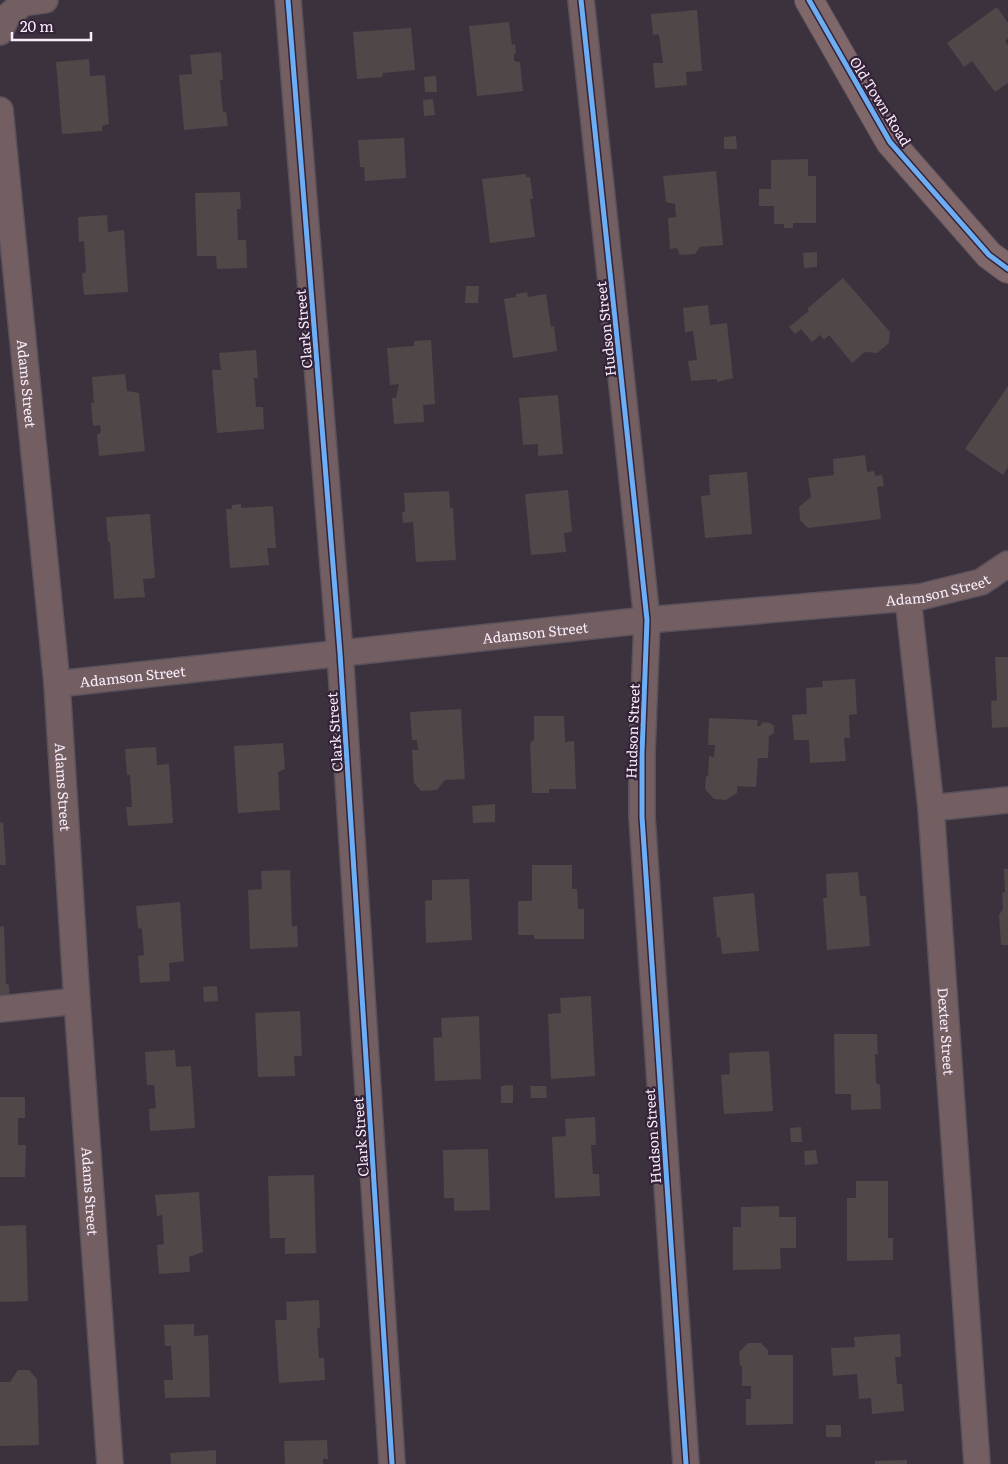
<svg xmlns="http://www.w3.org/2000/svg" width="1008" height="1464" font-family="Literata,serif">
  <rect width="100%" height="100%" fill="#3c323d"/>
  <path fill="#504748" d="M997,7L1008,23V38L1005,41L1008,45V83L995,92L972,61L964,67L947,43Z
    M697,10L702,71L686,72L687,85L655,88L653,63H663L659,34L653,35L651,14Z
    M509,22L512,45L515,44L516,54H514V61L520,62L523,91L477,96L469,26Z
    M411,28L415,70L383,73L382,77L357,79L353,32Z
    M221,52L223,80H220L223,112H226L228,126L184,130L179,75L192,74L190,55Z
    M89,59L90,76L105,75L109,124L102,126V131L62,134L56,62Z
    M436,76L437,92H425L424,77Z
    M433,99L435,115L424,116L423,100Z
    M736,136L737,149H724V137Z
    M404,138L406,178L365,181L364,167H360L358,140Z
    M808,159V176H816V223H793V228H784V224H774V206H759V189H771V160Z
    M716,171L723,245L700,247L695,254L680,255L677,248L670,249L668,218L676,217L675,204L666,202L663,176Z
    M526,174V177H530L533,199H530L535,237L490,243L482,179Z
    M240,192L241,209H237L238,240H246L247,268L217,269L216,256H197L195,193Z
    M107,215L108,232L124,230L128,292L84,295L82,274L86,272L84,241L79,242L78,217Z
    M817,252V267L804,268L803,253Z
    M843,278L890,332L889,343L877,353L865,352L852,363L829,335L824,340L820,335L812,342L801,329L795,334L789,327L809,311L807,309Z
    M466,286H479L478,303H465Z
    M527,292L528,297L546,294L551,327L554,326L557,351L513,358L504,299L516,297V294Z
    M708,305L710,325L727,323L733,378L717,382V379L691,381L688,361L697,360L693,331L685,332L683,308Z
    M431,340L435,404L423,405L424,422L394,424L392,398H396L399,384L390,385L387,348L414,346V341Z
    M256,350L258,378H254L256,407H263L264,429L217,433L212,370H221L219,353Z
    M125,374L127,391L139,393L145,451L99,456L97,435L101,432L100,425L93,426L91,403H94L92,377Z
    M1008,386V467L1003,475L965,449Z
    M558,395L563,454L538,456V444L523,445L519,398Z
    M865,455L867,472L874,471L875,476L882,475L884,486L877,487L881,519L808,528L800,520L799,507L811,497L808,478L834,475L833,459Z
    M747,472L752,534L705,538L701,496L710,495L709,475Z
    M568,490L572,532L564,533L566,552L531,555L525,494Z
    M449,491L450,508H453L456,560L416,562L413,522L403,523L402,512H405L404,493Z
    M241,504V508L273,506L276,548H267L269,565L230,568L226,509H232V505Z
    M150,514L155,578L143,579L145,597L114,599L110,543L108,541L106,517Z
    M995,657H1008V727L992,728L991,701L997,700Z
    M855,679L857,714L849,715L850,738H844L846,761L810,763L809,740H794L792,715L807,714L806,688L823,687L822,681Z
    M461,709L465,779L445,780L437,790L421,791L414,783L412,750H418L417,740H412L410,712Z
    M534,716H564L565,742L574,741L576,789H549V793H532L530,743L534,740Z
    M709,718L758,720L757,726H760L763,722L770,723L774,726V733L769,736L768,758H758L756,787L737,786V793L726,800L714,799L705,789L706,776H708L709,756L714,757L715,745H708Z
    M283,743L285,769L278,772L280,810L238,813L234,746Z
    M156,747L157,765L169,764L173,823L128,826L126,807H132L130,775H127L125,749Z
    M495,804V822L473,823L472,806Z
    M3,822L6,865H0V823Z
    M532,865H572V889H577L578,909H584V939H534V935H518V901H532Z
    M1004,869H1008V945H1001L999,915L1003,909L1002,893L1005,892Z
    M290,870L292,927L297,925L298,947L250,949L248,890L262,889L261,871Z
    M858,872L860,896H866L870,946L827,950L823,898H827L826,874Z
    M469,879L472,940L426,943L425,901L432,900V880Z
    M754,893L759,951L722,954L720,937L717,938L713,897Z
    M180,902L184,961L169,963L170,981L140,983L138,956L144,955L142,929L138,928L136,906Z
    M4,926L6,984L9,985L10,1005L0,1006V927Z
    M217,986L218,1001L204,1002L203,987Z
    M591,996L595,1076L551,1079L548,1014L561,1013L560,998Z
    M300,1011L302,1056H294L295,1076L258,1077L255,1013Z
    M479,1016L481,1079L435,1081L433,1038L442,1037L441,1018Z
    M834,1034H877L878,1054H875L876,1083L880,1085L881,1109L851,1110V1094H835Z
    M175,1050L176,1067L191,1066L195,1128L150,1131L149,1109L156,1108L154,1085H147L145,1052Z
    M769,1051L773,1111L724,1114L721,1075L730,1074L729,1053Z
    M513,1085V1103H501V1086Z
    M530,1086H546L547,1098H531Z
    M0,1097H25V1118H18V1145H26L25,1177H0Z
    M595,1117L596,1145H591L593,1174H599L600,1196L555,1198L552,1137L566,1136L565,1119Z
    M801,1127L802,1142H791L790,1128Z
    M488,1149L490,1210L454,1211V1198H444L443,1150Z
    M816,1150L818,1164L805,1165L804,1151Z
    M314,1175L316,1253L285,1254V1238H270L268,1176Z
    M856,1181H888V1238H893V1260L847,1261V1198H856Z
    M199,1192L203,1252L189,1257L190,1272L159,1274L157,1245L164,1244L162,1215L157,1216L155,1195Z
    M779,1206V1217H796V1248H780L781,1269L733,1270V1227H741V1207Z
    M26,1225L28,1301L0,1302V1226Z
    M319,1300L320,1328H317L319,1358H324L325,1380L279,1383L275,1320H287L286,1302Z
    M194,1324V1336L208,1335L210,1397L165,1398L164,1380H173L171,1346H165L164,1325Z
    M900,1334L901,1357H895L897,1384H902L904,1411L872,1414L871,1398L859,1399L857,1374L833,1376L831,1348L855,1347L854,1337Z
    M748,1343H761L768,1350V1355H793V1424L746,1425V1399H751V1386H742V1366H740L739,1352Z
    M18,1370H29L37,1379L39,1445L0,1446V1382H10Z
    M826,1425H841V1437H826Z
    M327,1440L328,1459H323V1464H285L284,1441Z
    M216,1450V1464H171L170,1453Z
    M907,1460V1464H875V1461Z"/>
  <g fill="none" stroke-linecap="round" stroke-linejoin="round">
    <g stroke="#59515b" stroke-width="28">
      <g id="minor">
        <path d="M288,0L340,653L392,1464"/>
        <path d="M581,0L647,620L642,753V817L686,1464"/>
        <path d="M0,32L6,18L23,3L45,0"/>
        <path id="s1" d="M0,110L57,684L77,1001L110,1464"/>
        <path id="s2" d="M908,598L931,808L977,1464"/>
        <path id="s3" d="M57,684L647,620L920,597L981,582L1008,564"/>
        <path d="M931,808L1008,800"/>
        <path d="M0,1009L77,1001"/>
      </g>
    </g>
    <g stroke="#59515b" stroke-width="30">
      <path id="secondary" d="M809,0L890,142L989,255L1008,269"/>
    </g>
    <use href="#minor" stroke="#735f61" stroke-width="25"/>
    <use href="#secondary" stroke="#80686a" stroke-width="28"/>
    <g stroke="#342338" stroke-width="8">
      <path id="cycleway" d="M288,0L340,653L392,1464
        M581,0L647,620L642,753V817L686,1464
        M809,0L890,142L989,255L1008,269"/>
    </g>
    <use href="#cycleway" stroke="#6dadf4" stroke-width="5"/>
  </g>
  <g text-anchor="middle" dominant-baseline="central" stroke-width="4.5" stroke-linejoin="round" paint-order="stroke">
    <g font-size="14" fill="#f9edfb" stroke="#342338">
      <text transform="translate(881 101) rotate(58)">Old Town Road</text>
      <text transform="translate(303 329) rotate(-95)">Clark Street</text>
      <text transform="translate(605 329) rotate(-96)">Hudson Street</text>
      <text stroke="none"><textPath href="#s1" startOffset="275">Adams Street</textPath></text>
      <text stroke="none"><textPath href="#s3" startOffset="886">Adamson Street</textPath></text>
      <text stroke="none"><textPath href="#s3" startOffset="481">Adamson Street</textPath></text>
      <text stroke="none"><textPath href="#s3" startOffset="76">Adamson Street</textPath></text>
      <text transform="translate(632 731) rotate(-88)">Hudson Street</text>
      <text transform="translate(334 732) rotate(-94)">Clark Street</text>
      <text stroke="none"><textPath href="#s1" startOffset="680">Adams Street</textPath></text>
      <text stroke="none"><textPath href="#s2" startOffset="435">Dexter Street</textPath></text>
      <text transform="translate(652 1136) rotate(-94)">Hudson Street</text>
      <text transform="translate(360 1137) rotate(-94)">Clark Street</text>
      <text stroke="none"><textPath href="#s1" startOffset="1085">Adams Street</textPath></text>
    </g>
  </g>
  <path d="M12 32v8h79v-8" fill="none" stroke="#f9edfb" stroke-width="2.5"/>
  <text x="20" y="32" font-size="15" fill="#f9edfb" stroke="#342338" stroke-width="4" paint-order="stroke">20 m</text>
</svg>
